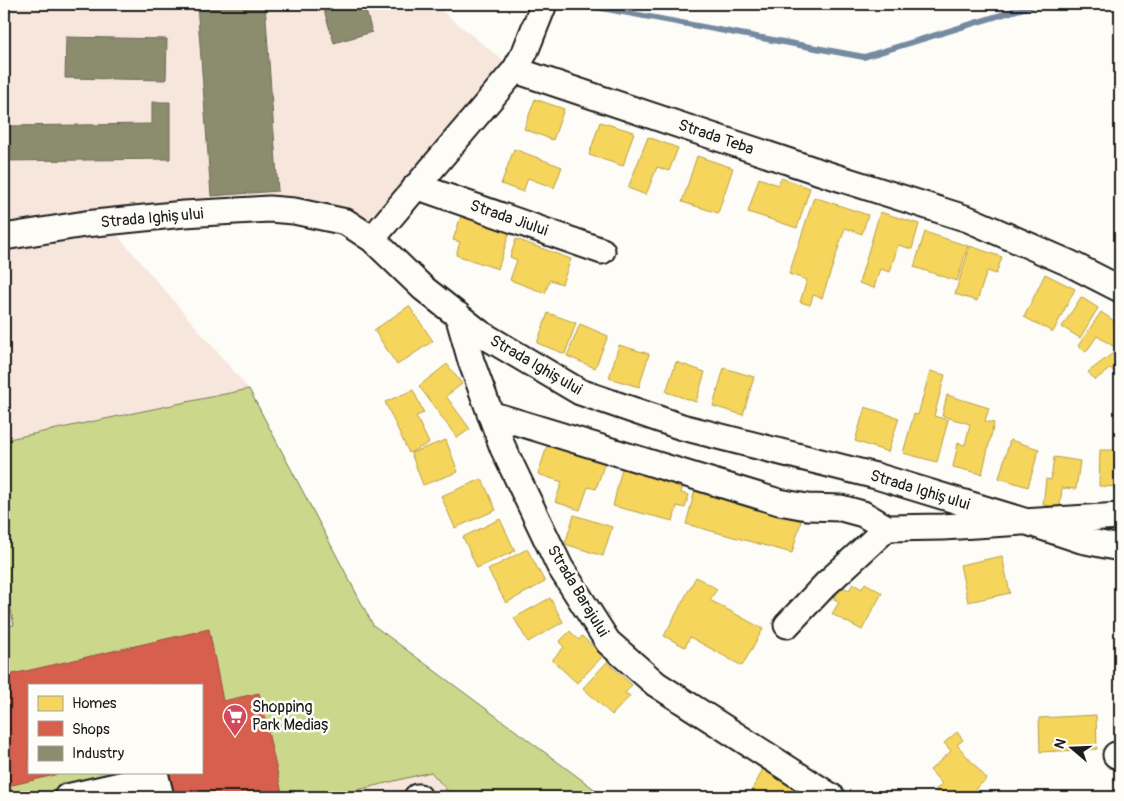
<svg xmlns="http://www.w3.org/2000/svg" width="1124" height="801" font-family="Pangolin,sans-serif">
  <rect width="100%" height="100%" fill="#fdfcf7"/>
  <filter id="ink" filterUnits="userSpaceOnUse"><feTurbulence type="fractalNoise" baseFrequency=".02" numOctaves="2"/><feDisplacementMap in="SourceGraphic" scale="10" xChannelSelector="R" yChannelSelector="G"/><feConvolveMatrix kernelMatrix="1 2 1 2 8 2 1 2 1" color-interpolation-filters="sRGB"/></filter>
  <g filter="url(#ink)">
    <path fill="#f7e6dc" d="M4,4H433L515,70L372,239L321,215L107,223L249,389L4,440Z
      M4,579L14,625L4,627Z
      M431,772L453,797H329Z"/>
    <path fill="#cbd88b" stroke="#747a54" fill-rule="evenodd" d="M249,389L373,625L605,797H453L431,772L329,797H4V627L14,625L4,579V440ZM29,685H201V772H29Z"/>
    <path fill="#f6d55c" stroke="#b59e49" d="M535,99L564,109L553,140L524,129Z
      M600,122L634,132L623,166L589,155Z
      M648,137L678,148L669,171L657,167L646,195L628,188Z
      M514,149L562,167L554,188L528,178L523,192L501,184Z
      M697,156L733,168L718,213L682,202Z
      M759,178L778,185L781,178L810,188L797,228L748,212Z
      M814,197L868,215L862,234L845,228L822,298L813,295L810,305L800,302L807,280L789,274Z
      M880,212L919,224L912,249L898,245L890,272L880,269L874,288L859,283Z
      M461,216L510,231L498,269L456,255L460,242L453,240Z
      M925,232L968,246L957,281L914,267Z
      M516,239L571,259L562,284L550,280L545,293L510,280L517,260L510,257Z
      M970,246L1002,257L996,274L987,271L977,301L955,294Z
      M1045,274L1075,289L1053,332L1024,317Z
      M1081,297L1098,308L1080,338L1062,327Z
      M409,306L433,341L397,365L374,330Z
      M1101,312L1120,325V342L1116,348L1097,336L1086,352L1078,346Z
      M548,313L576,323L565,354L537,343Z
      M580,324L608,336L595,368L567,356Z
      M619,345L649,354L639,387L609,378Z
      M1120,348V382L1111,368L1095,380L1088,372Z
      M676,362L705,372L696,402L666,392Z
      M447,364L462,384L446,396L470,429L457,438L419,386Z
      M724,368L754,377L743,415L713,406Z
      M930,371L945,375L934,416L948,420L937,462L903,453L914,414L918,415Z
      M413,390L424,413L416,416L429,443L409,453L385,402Z
      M947,395L989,408L985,421L994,423L982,474L953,467L958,443L965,445L970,424L942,416Z
      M865,407L899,418L888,452L855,441Z
      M446,440L458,472L423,485L411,453Z
      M1010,440L1039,449L1028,487L999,478Z
      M548,443L605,462L596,489L588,487L580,510L555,502L562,482L538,474Z
      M1100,450H1120V487L1099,486Z
      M1054,457L1080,461L1076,489L1062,488L1060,507L1043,505L1046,479L1051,480Z
      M622,468L683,484L681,493L689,495L685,508L677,506L673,521L613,506Z
      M482,479L496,510L455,528L441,496Z
      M695,490L801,521L792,553L686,524Z
      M574,515L612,527L603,556L565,544Z
      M500,519L515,551L477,568L463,537Z
      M527,549L545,582L506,603L488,570Z
      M1002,556L1010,593L968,602L960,565Z
      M696,577L717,589L710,600L763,629L742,666L690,637L685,647L664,636Z
      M865,583L882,593L862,630L832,614L839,602L834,599L841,586L849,590L853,584L862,589Z
      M550,598L563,622L528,642L514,618Z
      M570,631L579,640L582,636L603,656L577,683L552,660L564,647L559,642Z
      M607,662L632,685L625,693L630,696L612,715L583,688Z
      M1096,715L1097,749L1040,752L1039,718Z
      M957,732L963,740L957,745L987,779L966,797H941L935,790L942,784L930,770L951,751L944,743Z
      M765,765L804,788L799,797H764L752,791Z"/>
    <path fill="#d6604d" stroke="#9e4c3e" d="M209,629L223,701L259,693L283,797H172L166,772H201V685H29V772H67L4,787V676Z"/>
    <path fill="#8c8c6e" stroke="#6a6a55" d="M197,4H265L278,191L211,196Z
      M322,4H364L372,32L334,43Z
      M66,37L167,39L166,80L65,78Z
      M152,102H170V159L4,161V126L152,124Z"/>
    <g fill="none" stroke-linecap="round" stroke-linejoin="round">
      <path stroke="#748aa0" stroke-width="6" d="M580,4L864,57L1037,4"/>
      <g stroke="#1c1c1c" stroke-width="29">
        <path id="minor" d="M515,70L820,172L968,219L1069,263L1120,289
          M416,186L602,251
          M4,237L85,224L184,214L269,209L294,211L346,222L372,239L423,288L480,333L580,392L682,427L876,476L1024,521L1081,540L1120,548
          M372,239L515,70L525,52L544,4
          M458,315L471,361L503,448L560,567L608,642L656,684L832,797
          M490,414L779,502L807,507L841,508L863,514L887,528L943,527L1120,516
          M787,625L826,584L887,528
          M1116,755H1120
          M67,797L156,777L161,797
          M417,797H419"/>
      </g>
      <use href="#minor" stroke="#fdfcf7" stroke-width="25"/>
    </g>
  </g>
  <defs>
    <g id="supermarket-pin" transform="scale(1.25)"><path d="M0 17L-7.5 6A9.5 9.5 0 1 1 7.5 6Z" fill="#d1495b" stroke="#fdfcf7"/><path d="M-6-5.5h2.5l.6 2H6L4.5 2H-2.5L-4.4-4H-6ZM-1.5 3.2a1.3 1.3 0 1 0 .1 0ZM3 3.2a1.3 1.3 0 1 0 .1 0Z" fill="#fff"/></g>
  </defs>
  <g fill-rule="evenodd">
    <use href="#supermarket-pin" x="235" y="716"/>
  </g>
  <g text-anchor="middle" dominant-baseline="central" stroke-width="5" stroke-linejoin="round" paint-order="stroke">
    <g font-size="16" fill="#1c1c1c" stroke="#fdfcf7">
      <text transform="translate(716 137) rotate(19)">Strada Teba</text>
      <text transform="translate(152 218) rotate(-5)">Strada Ighișului</text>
      <text transform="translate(509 218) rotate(19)">Strada Jiului</text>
      <text transform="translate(536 365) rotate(30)">Strada Ighișului</text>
      <text transform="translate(920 490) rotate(17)">Strada Ighișului</text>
      <text transform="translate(578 591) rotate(59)">Strada Barajului</text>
    </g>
    <g font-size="16" fill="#1c1c1c" stroke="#fdfcf7" text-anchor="start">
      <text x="252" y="707">Shopping<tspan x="252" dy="18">Park Mediaș</tspan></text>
    </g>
  </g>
  <rect width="1124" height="801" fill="none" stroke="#fdfcf7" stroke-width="20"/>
  <rect x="10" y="10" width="1104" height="781" fill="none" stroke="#1c1c1c" stroke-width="2" filter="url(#ink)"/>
  <rect x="28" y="684" width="175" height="90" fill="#fdfcf7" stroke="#a3a29f"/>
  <rect x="38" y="696" width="25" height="15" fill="#f6d55c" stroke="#a3a29f"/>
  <text x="72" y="708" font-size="15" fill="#1c1c1c">Homes</text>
  <rect x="38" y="721" width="25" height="15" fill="#d6604d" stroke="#a3a29f"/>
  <text x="72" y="734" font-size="15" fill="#1c1c1c">Shops</text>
  <rect x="38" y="746" width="25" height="15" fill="#8c8c6e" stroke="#a3a29f"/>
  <text x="72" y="758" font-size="15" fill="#1c1c1c">Industry</text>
  <g transform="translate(1072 748) rotate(289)" stroke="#fdfcf7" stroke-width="4" paint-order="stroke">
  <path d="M0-4L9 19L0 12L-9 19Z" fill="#1c1c1c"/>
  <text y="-8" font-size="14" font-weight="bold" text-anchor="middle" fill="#1c1c1c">N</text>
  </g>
</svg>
